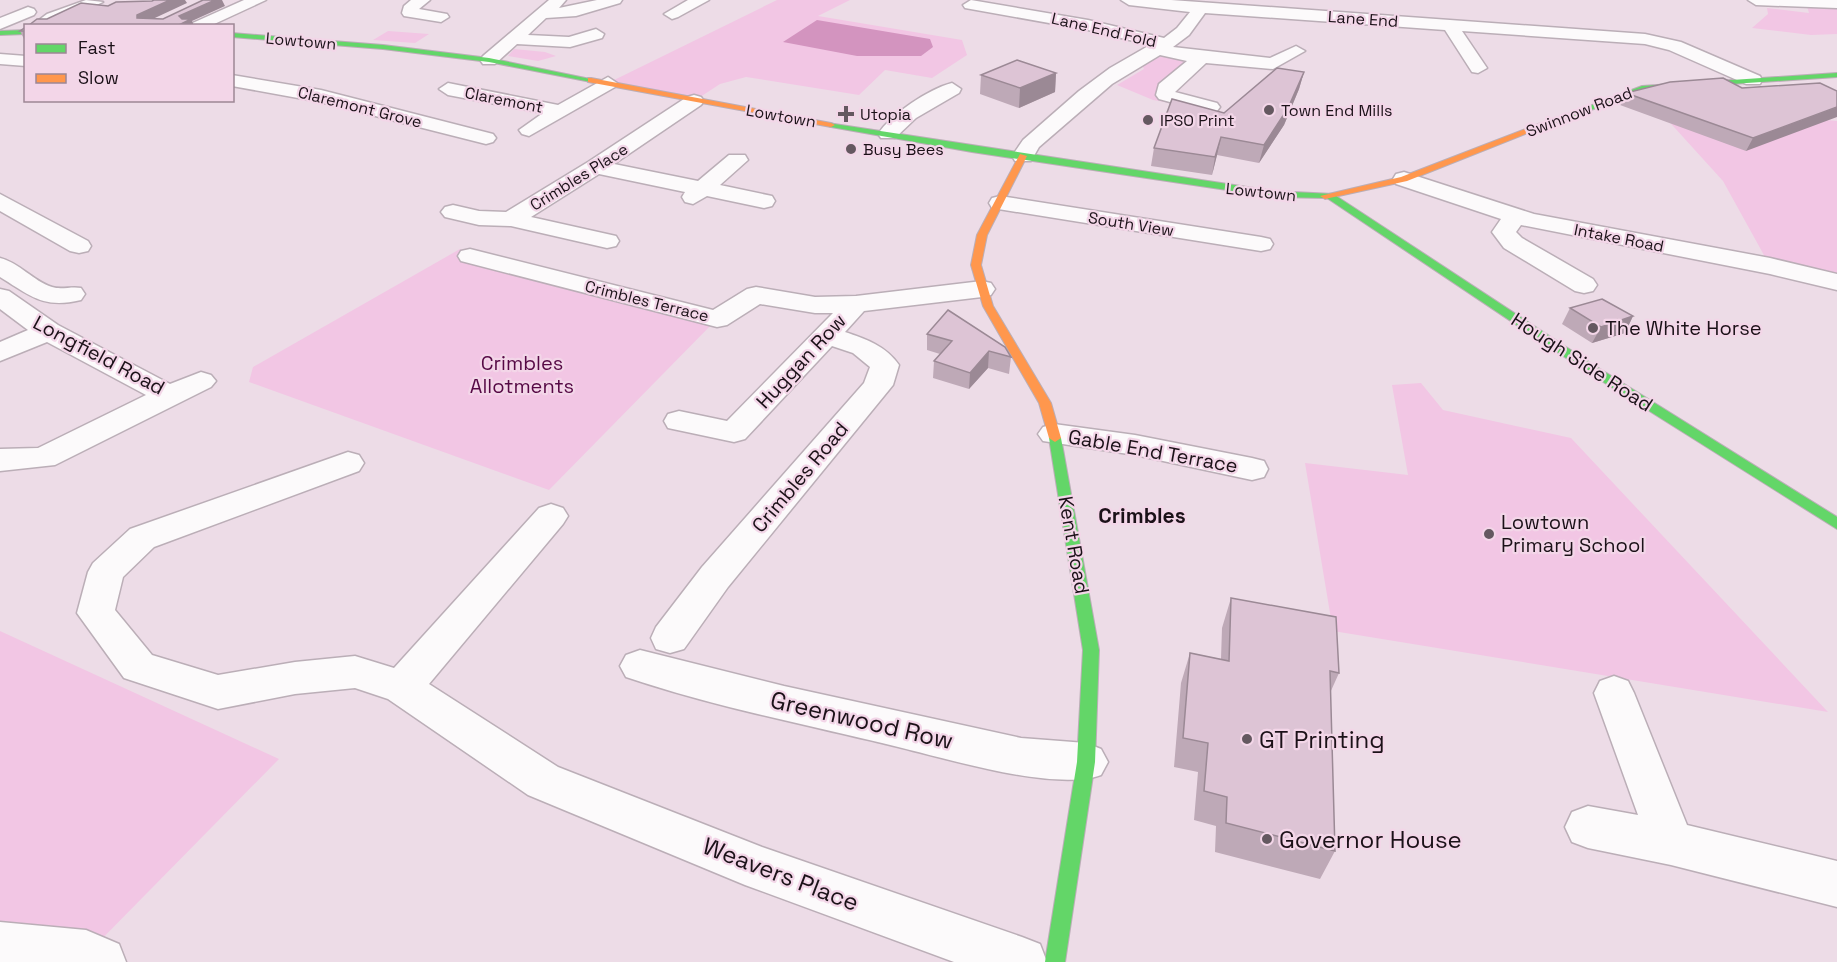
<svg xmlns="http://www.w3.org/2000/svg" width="1837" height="962" font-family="'Space Grotesk',sans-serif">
  <rect width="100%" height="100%" fill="#eddce7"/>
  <path fill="#f2c6e4" d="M777,0H850L818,16L962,40L967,55L932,78L885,70L859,95L746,77L720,84L694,101L608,83Z
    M1807,6L1837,7V34L1811,35L1752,28L1768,14L1767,8L1809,13Z
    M388,31L429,34L415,43L373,40Z
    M514,49L545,52L556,56L538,61L508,56Z
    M1162,56L1183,60L1185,65L1161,84L1188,106L1153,100L1117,85L1144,69L1142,65Z
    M1654,105L1837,121V282L1770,266L1723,181Z
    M460,249L470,256L717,319L549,490L249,382L253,367Z
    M1421,383L1443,410L1571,438L1828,712L1333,631L1305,463L1408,475L1392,385Z
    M0,631L279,759L86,955L0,947Z"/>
  <path fill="#d394bf" d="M817,20L930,39L933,47L921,56H857L783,42Z"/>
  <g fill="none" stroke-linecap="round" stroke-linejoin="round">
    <g stroke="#bbaeb7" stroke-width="3">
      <path id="street" d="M86,0L103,2L51,26H31L47,14Z
        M244,0H266L210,26H186Z
        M411,0H430L419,9L447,14L449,17L441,22L404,16L402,13L404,6Z
        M549,0H566L559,8L597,0H622L620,3L576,16L546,18L528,35L569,37L596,29L604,34L602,38L570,47L517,44L495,64H483L480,60L483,56Z
        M688,0H709L678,17L672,19L664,14Z
        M971,0L1088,20L1164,38L1177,28L1190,12L1129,5L1121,0H1171L1645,34L1681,42L1760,76L1762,80L1760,84H1746L1669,50L1645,44L1462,31L1487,68L1478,73L1472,72L1445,30L1205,13L1189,35L1173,47L1270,58L1296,46L1305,51L1273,69L1206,63L1175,92L1217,103L1220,107L1217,111L1210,113L1159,99L1156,95L1159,84L1187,61L1160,55L1112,84L1039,147L1031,161H1015L1012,156L1023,140L1079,91L1110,68L1150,45L1088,30L965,8L963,5Z
        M1748,0H1837V8L1756,5Z
        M28,7L34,9L36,12L34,15L0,29V18Z
        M0,54L26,56V66L0,64Z
        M232,75L321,90L493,134L496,138L493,142L486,144L320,102L232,86Z
        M608,77L617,83L615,87L529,136L522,134L519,130L543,113L448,95L439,89L448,83L558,105Z
        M952,83L961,89L959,93L916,118L895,138H881L878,134C891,114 929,89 952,83Z
        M694,95L701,97L704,101L701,105L614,164L698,181L729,155H745L748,160L720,185L772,196L775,201L772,206L764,208L707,196L693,204L685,202L682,197L685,192L599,174L531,217L616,236L619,241L616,246L607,248L511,226L479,225L445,217L441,212L445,207L453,205L479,211L506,212L588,162L687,97Z
        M1404,172L1534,214L1770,258L1837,274V290L1770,274L1521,225L1516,232L1522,238L1593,279L1597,285L1593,291L1584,293L1575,291L1504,248L1492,232L1501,219L1396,184L1393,179L1396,174Z
        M0,194L88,241L91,246L88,251L79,253L70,251L0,211Z
        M1000,196L1261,237L1270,239L1273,244L1270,249L1261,251L992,208L989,203L992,198Z
        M470,249L713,310L747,289L756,287L815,297L856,296L982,281L991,283L995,289L991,295L982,297L864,311L845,332C866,339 886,346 899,365L893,385L728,587L684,649L670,653L656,649L651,638L656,627L702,567L864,383L870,367L853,353L832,346L745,439L734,442L668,428L664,421L668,414L679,411L727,421L833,313H815L760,304L727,325L717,327L461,261L458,256L461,251Z
        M0,258C20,263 33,281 52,287C61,290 72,286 81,288L85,294L81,300C43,309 31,296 0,277Z
        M0,289L9,291L58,325L170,384L201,372L211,375L216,381L211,387L55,465L0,471V449L38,448L146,395L47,342L0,361V342L28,330L0,309Z
        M1054,424L1135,435L1252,458L1264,461L1268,469L1264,477L1252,480L1135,455L1043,441L1038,434L1043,427Z
        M348,452L359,455L364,463L359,471L154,547L123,577L115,610L152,655L218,675L295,662L355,656L394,668L539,508L551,504L563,508L568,516L563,524L429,684L558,767L762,847L1022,937L1040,944L1047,962H954L745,885L528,795L388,699L355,688L295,694L218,709L124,678L77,613L88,572L93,563L130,529Z
        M640,650L784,686L1021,738L1086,743L1101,749L1108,762L1101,775C1053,793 935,755 882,743C797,723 709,705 626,677L620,666L626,655Z
        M1614,676L1628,681L1634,693L1687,825L1837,861V907L1671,865L1588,848L1572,842L1565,827L1572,812L1588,806L1638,815L1594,693L1600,681Z
        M0,922L86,930L119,944L126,962H0Z"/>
    </g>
    <g stroke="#bbaeb7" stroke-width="2">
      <path id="fast" d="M26,30V34L0,35V31Z
        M232,33L383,45L489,58L595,80L591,82L489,62L383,49L232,37Z
        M1837,73V77L1643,90L1547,127L1540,125L1642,86Z
        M828,123L1273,191L1333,194L1589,362L1837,517V529L1581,368L1327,198L1273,197L972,152L831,127L827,125Z
        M1055,434L1061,438L1099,650L1095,762L1065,962H1045L1077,762L1083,650L1049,438Z"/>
    </g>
    <g stroke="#bbaeb7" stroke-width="2">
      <path id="slow" d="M591,78L831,123L835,125L831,127L588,82V78Z
        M1541,123L1548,125L1407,181L1325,199L1320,196L1401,177Z
        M1020,154L1027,156L987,235L981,265L993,306L1051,403L1061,438L1055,442L1049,438L1039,403L983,306L971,265L977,235Z"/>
    </g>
    <use href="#street" fill="#fcfafb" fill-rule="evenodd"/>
    <use href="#fast" fill="#63d668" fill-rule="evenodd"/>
    <use href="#slow" fill="#ff974d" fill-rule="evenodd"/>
  </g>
  <path fill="#bea9b7" d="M26,27V41H25L20,31Z
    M1304,72L1299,89L1284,125L1259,163L1217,155L1212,175L1151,166L1154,148Z
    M1056,73L1055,92L1019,108L980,94L981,75Z
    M1820,83L1746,151L1620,105L1626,93L1742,88Z
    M1570,308L1633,316L1625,333L1592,343L1562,324Z
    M927,334L1011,357L1009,374L988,368L969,389L933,378L934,361L940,354L927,350Z
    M1231,598L1339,673L1330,693L1335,851L1320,879L1215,852L1216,826L1194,820L1198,772L1174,767L1181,683L1190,653L1221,659L1222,628Z"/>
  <path fill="#9b8995" d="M170,0H185L187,3L142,24L137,18V15Z
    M215,0H222L225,6L192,21L194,26H177L179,16Z
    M1304,72L1299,89L1284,125L1259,163L1264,145Z
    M1056,73L1055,92L1019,108L1020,88Z
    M1837,107V117L1746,151L1753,138Z
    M1221,137L1217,155L1212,175L1215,157Z
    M1633,316L1625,333L1592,343L1601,327Z
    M989,351L988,368L969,389L970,373Z"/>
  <path fill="#ddc4d5" stroke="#9b8995" stroke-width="1.5" d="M154,0H170L137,15V18L163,19L203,0H215L179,16L182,19H191L177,26H28L37,19H47L81,3L108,6L116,2L152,1Z
    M26,27V31H20Z
    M1017,60L1056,73L1020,88L981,75Z
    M1277,68L1304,72L1288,108L1264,145L1221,137L1215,157L1154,148L1172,99L1224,113Z
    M1723,78L1742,88L1820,83L1837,91V107L1753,138L1626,93L1670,82Z
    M1602,299L1633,316L1601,327L1570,308Z
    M948,310L1005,347L1011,357L989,351L970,373L934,361L952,341L927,334Z
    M1231,598L1336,617L1339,673L1330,671L1335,851L1226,823L1227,797L1204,791L1208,743L1183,738L1190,653L1229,661Z"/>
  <g fill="#645860" stroke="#f3d6e8" stroke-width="2">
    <circle cx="1269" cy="110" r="6"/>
    <path d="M843 105h6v6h6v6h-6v6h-6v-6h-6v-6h6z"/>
    <circle cx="1148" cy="120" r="6"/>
    <circle cx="851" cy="149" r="6"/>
    <circle cx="1593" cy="328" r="6"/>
    <circle cx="1489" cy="534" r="6"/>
    <circle cx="1247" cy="739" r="6"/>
    <circle cx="1267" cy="839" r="6"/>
  </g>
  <g text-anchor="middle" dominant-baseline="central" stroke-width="4.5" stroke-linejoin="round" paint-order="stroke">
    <g font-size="16" fill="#1b1118" stroke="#f3d6e8">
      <text transform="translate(1363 19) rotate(4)">Lane End</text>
      <text transform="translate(1104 30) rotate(13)">Lane End Fold</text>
      <text transform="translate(301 41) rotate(5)">Lowtown</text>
      <text transform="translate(504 100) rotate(11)">Claremont</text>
      <text transform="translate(360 107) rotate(14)">Claremont Grove</text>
      <text transform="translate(1579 112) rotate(-21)">Swinnow Road</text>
      <text transform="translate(781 116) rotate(10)">Lowtown</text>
      <text transform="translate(579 177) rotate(-32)">Crimbles Place</text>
      <text transform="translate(1261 192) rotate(6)">Lowtown</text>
      <text transform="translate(1131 224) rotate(9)">South View</text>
      <text transform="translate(1619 238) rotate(11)">Intake Road</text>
      <text transform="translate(647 301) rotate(14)">Crimbles Terrace</text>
    </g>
    <g font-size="16" fill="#1b1118" stroke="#f3d6e8" text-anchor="start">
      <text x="1281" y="110">Town End Mills</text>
      <text x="860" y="114">Utopia</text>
      <text x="1160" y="120">IPSO Print</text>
      <text x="863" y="149">Busy Bees</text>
    </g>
    <g font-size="20" fill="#1b1118" stroke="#f3d6e8" text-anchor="start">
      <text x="1605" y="328">The White Horse</text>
      <text x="1501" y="522">Lowtown<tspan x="1501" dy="23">Primary School</tspan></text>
    </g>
    <g font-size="20" fill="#1b1118" stroke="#f3d6e8">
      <text transform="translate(99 355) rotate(28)">Longfield Road</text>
      <text transform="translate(801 361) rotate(-47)">Huggan Row</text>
      <text transform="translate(1582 362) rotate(33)">Hough Side Road</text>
      <text transform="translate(1153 451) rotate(10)">Gable End Terrace</text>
      <text transform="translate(800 477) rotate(-50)">Crimbles Road</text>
      <text transform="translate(1074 545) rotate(80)">Kent Road</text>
    </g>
    <g font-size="20" fill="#560945" stroke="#f3d6e8">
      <text x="522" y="363">Crimbles<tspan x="522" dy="23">Allotments</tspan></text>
    </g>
    <g font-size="21" font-weight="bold" fill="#1b1118" stroke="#f3d6e8">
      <text x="1142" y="515">Crimbles</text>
    </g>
    <g font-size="24" fill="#1b1118" stroke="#f3d6e8">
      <text transform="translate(862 720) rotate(13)">Greenwood Row</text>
      <text transform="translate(781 874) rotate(21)">Weavers Place</text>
    </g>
    <g font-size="24" fill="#1b1118" stroke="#f3d6e8" text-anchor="start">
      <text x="1259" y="739">GT Printing</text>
      <text x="1279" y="839">Governor House</text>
    </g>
  </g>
  <rect x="24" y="24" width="210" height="78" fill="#f3d6e8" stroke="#9d8795" stroke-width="1.5"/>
  <rect x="36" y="44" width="30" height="9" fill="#63d668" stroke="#9d8795" stroke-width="1.5"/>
  <text x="78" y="54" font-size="18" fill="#1b1118">Fast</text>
  <rect x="36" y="74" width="30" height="9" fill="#ff974d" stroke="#9d8795" stroke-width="1.5"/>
  <text x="78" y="84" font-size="18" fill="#1b1118">Slow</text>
</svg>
